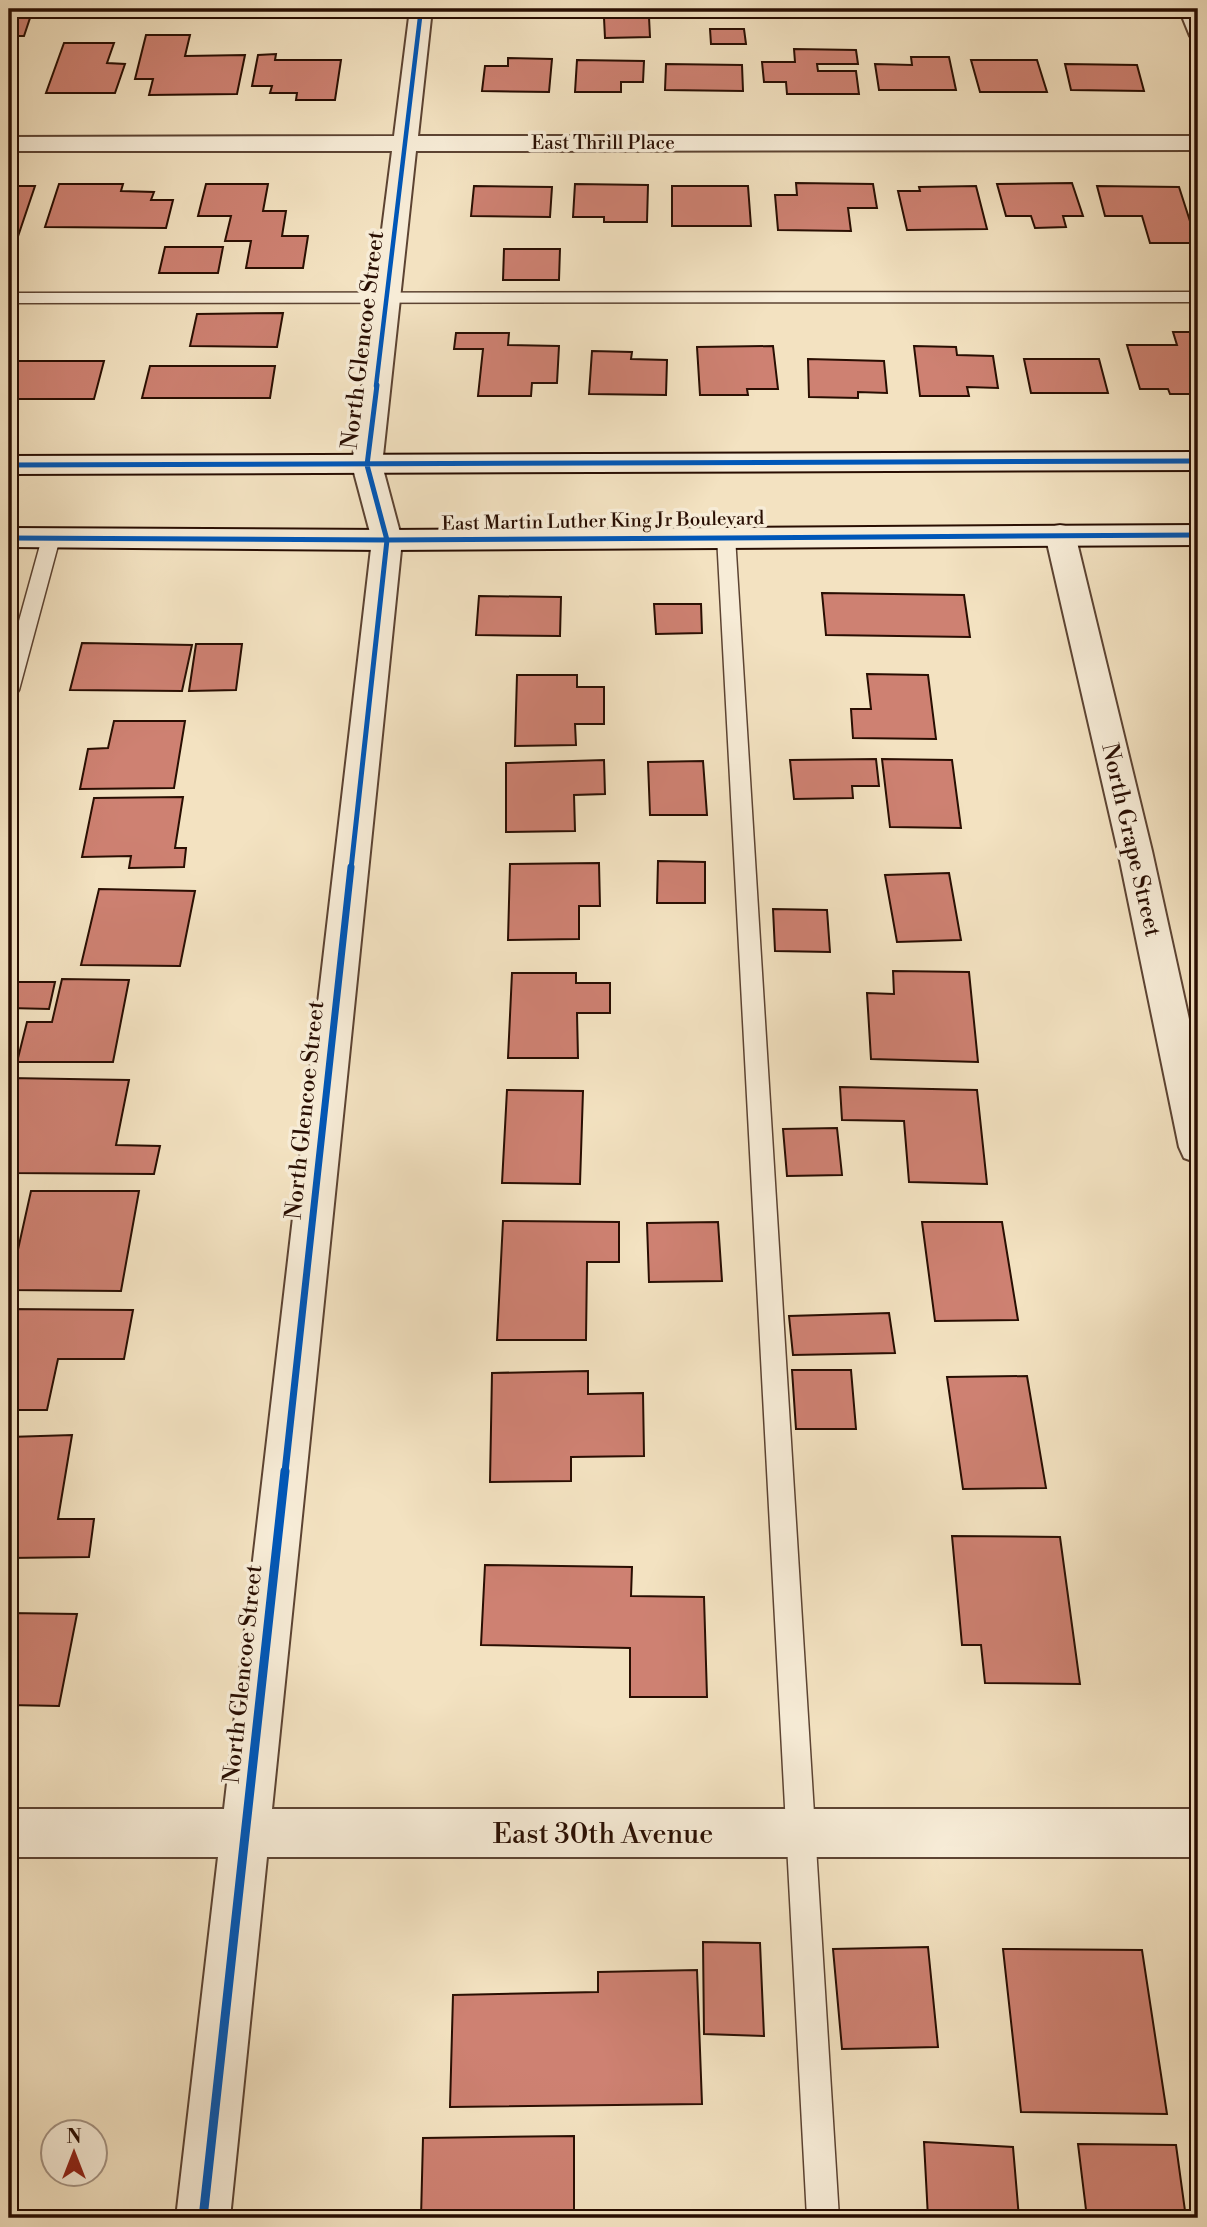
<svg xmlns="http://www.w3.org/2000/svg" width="1207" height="2227" font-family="'Libre Bodoni',serif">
  <rect width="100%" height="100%" fill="#f3e2c1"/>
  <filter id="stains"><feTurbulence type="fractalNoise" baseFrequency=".00286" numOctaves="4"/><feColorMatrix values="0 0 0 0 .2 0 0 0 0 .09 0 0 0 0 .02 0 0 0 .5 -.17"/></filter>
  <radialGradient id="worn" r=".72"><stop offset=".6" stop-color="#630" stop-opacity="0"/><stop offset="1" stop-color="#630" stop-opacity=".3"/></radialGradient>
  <path fill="#ce8172" stroke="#290e02" stroke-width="2" d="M9,15H31L24,36H9Z
    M649,17L650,37L605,38L604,18Z
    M710,29H744L746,44H711Z
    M146,35H190L185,56L245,55L237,94L149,95L153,79H135Z
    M64,43H114L107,63L125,64L115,93H46Z
    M794,49L856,50L858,64H817L818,71H856L859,94H787L786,82H764L762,62H795Z
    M276,54L275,60H341L335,100H296L297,93H270L272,86H252L258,55Z
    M911,57H949L956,90H879L875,64L912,65Z
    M508,58L552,59L549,92L482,91L485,66H508Z
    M577,60L644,61L643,82H621V92H575Z
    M971,60H1037L1047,92H980Z
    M666,64L742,65L743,91L665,90Z
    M1065,64L1137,65L1144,91L1071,90Z
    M796,183L873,184L877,208H848L851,231L778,230L775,195H797Z
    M1072,183L1083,216H1063L1066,227L1035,228L1031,216H1006L997,184Z
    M59,184H123L121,191L154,192L151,200H173L166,228L45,227Z
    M206,184H268L263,211H286L282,236H308L303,268H246L251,241H225L231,216H198Z
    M575,184L648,185L647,222H604V217H573Z
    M9,186H35L9,263Z
    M474,186L552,187L550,217L471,216Z
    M672,186H748L751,226H672Z
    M976,186L987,229L907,230L898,191H920L919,187Z
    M1097,186L1179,187L1197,243H1150L1142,216H1105Z
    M165,247H223L218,273H159Z
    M504,249H560L559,280H503Z
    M283,313L277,347L190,346L197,314Z
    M1173,332H1198V394H1170L1168,389H1140L1127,345H1177Z
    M456,333H509L508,345L559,346L557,383H532L531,396H478L483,349H454Z
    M773,346L778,389H747L748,395H700L697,347Z
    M914,346L956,347L957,355L993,356L998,388L967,387L969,396H920Z
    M592,351L632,352L631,359L667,360L666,395L589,394Z
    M808,359L884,361L887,393L858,392V398L809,397Z
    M1024,359H1099L1108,393H1031Z
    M9,361H104L94,399H9Z
    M150,366H275L270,398H142Z
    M822,593L964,595L970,637L826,635Z
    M479,596L561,597L560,636L476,635Z
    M654,604H701L702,633L656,634Z
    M82,643L192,645L182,691L70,690Z
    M196,644H242L236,690L189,691Z
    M867,674L928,675L936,739L853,738L851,709H871Z
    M517,675H577V687H604V724H575L576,745L515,746Z
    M114,721H185L174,788L80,789L88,749L108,748Z
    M876,759L879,786H852L853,798L794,799L790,760Z
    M882,759L952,760L961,828L890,827Z
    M604,760L605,794L574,795L575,831L506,832V763Z
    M703,761L707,815H650L648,762Z
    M183,797L175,848H186L184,867L129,868L131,856L82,857L94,798Z
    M658,861L705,862V903H657Z
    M599,863L600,906H579V939L508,940L510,864Z
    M949,873L961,940L897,942L885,875Z
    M99,889L195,891L180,966L81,965Z
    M773,909L827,910L830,952L775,951Z
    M893,971L969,972L978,1062L871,1059L867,993L894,994Z
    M512,973H576V983H610V1013H577L578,1058H508Z
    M62,979L129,980L113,1062H17L27,1022H52Z
    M9,982H55L49,1009L9,1008Z
    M9,1078L129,1080L116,1145L160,1146L154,1174L10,1173L14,1154H9Z
    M840,1087L977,1090L987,1184L909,1182L904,1121L842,1120Z
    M507,1090L583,1091L580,1184L502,1183Z
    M837,1128L842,1175L787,1176L783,1129Z
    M31,1191H139L121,1291L9,1290Z
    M503,1221L619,1222V1262H587L586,1340H497Z
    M718,1222L722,1281L649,1282L647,1223Z
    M922,1222H1002L1018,1320L935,1321Z
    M9,1309L133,1310L124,1359H58L47,1410H9Z
    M889,1313L895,1353L793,1355L789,1316Z
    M792,1370H851L856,1429H796Z
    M588,1371V1394L643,1393L644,1456L571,1457V1481L490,1482L492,1373Z
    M1027,1376L1046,1488L963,1489L947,1377Z
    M72,1435L58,1519H94L89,1557L9,1558V1437Z
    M952,1536L1060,1537L1080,1684L985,1683L981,1645H962Z
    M485,1565L632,1567L631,1596L704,1597L707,1697H630V1648L481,1645Z
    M9,1613L77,1614L59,1706L9,1705Z
    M703,1942L760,1943L764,2036L704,2034Z
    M928,1947L938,2047L842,2049L833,1949Z
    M1003,1949L1142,1950L1167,2114L1021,2112Z
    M697,1970L702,2104L450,2107L453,1995L598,1992V1972Z
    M574,2136V2218H421L423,2138Z
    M9,2141H18L9,2201Z
    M924,2142L1013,2147L1019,2218H928Z
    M1078,2144L1176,2145L1186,2218H1087Z"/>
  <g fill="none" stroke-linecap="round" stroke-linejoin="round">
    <g stroke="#5c4332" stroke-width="3">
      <path id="lane" d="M9,9H1198V14L9,16Z
        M1198,292V302L9,303V293Z
        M726,530L735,536L839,2218H807L717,536Z
        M51,532L60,538L19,690L16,695L9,696V657L42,538Z"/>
    </g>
    <g stroke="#5c4332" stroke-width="4">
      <path id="street" d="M410,9H432L418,136H1198V150L416,151L382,465L402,540L272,1809H1198V1857H267L230,2218H176L218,1857H9V1809H224L372,540L352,465L392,151H9V137L394,136Z
        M1179,9H1198V38L1190,36Z
        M1060,525L1071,527L1075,534L1152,851L1198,1060V1163L1184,1158L1179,1147L1118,851L1045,534L1049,527Z"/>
    </g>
    <g stroke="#290e02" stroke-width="4">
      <path id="secondary" d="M1198,452V470L9,474V456Z
        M1198,525V545L387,550L9,547V528L387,530Z"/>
    </g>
    <use href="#lane" fill="#f7ecd7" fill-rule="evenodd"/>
    <use href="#street" fill="#f7ecd7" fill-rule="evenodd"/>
    <use href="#secondary" fill="#f7ecd7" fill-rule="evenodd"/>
    <g stroke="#f7ecd7" stroke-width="7">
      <path id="cycleway-far3" d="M376,386L421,9"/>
    </g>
    <g stroke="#f7ecd7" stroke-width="9">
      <path id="cycleway-far2" d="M9,465L1198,461
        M9,538L387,540L1198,535
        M351,869L387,540L367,465L377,385"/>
    </g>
    <g stroke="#f7ecd7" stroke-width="11">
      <path id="cycleway-far1" d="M285,1472L351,867"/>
    </g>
    <g stroke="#f7ecd7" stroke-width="13">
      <path id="cycleway" d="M203,2218L285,1471"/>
    </g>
    <use href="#cycleway-far3" stroke="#0057b8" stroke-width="4.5"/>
    <use href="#cycleway-far2" stroke="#0057b8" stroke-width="5"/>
    <use href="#cycleway-far1" stroke="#0057b8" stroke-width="7"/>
    <use href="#cycleway" stroke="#0057b8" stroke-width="9"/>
  </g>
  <g text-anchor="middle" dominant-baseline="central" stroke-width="7" stroke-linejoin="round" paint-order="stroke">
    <g font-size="19" fill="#290e02" stroke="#f7ecd7">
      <text x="603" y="143">East Thrill Place</text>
      <text transform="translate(603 521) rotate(-1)">East Martin Luther King Jr Boulevard</text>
    </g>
    <g font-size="23" fill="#290e02" stroke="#f7ecd7">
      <text transform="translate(363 340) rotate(-83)">North Glencoe Street</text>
      <text transform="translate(1131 840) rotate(77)">North Grape Street</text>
      <text transform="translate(305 1110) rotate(-84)">North Glencoe Street</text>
      <text transform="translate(243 1674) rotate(-84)">North Glencoe Street</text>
    </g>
    <g font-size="28" fill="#290e02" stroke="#f7ecd7">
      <text x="603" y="1834">East 30th Avenue</text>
    </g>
  </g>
  <rect width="1207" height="2227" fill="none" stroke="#f3e2c1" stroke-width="35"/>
  <rect x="10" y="10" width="1186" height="2206" fill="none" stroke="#290e02" stroke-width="3.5"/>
  <rect x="18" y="18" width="1172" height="2192" fill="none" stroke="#290e02" stroke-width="2"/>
  <g transform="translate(74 2153)"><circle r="33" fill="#f7ecd7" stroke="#a59382" stroke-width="2"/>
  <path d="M0-5L12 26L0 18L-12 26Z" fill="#8f2418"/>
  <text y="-10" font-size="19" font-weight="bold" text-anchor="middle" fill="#290e02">N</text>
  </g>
  <rect width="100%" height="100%" filter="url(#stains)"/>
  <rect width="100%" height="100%" fill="url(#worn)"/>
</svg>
